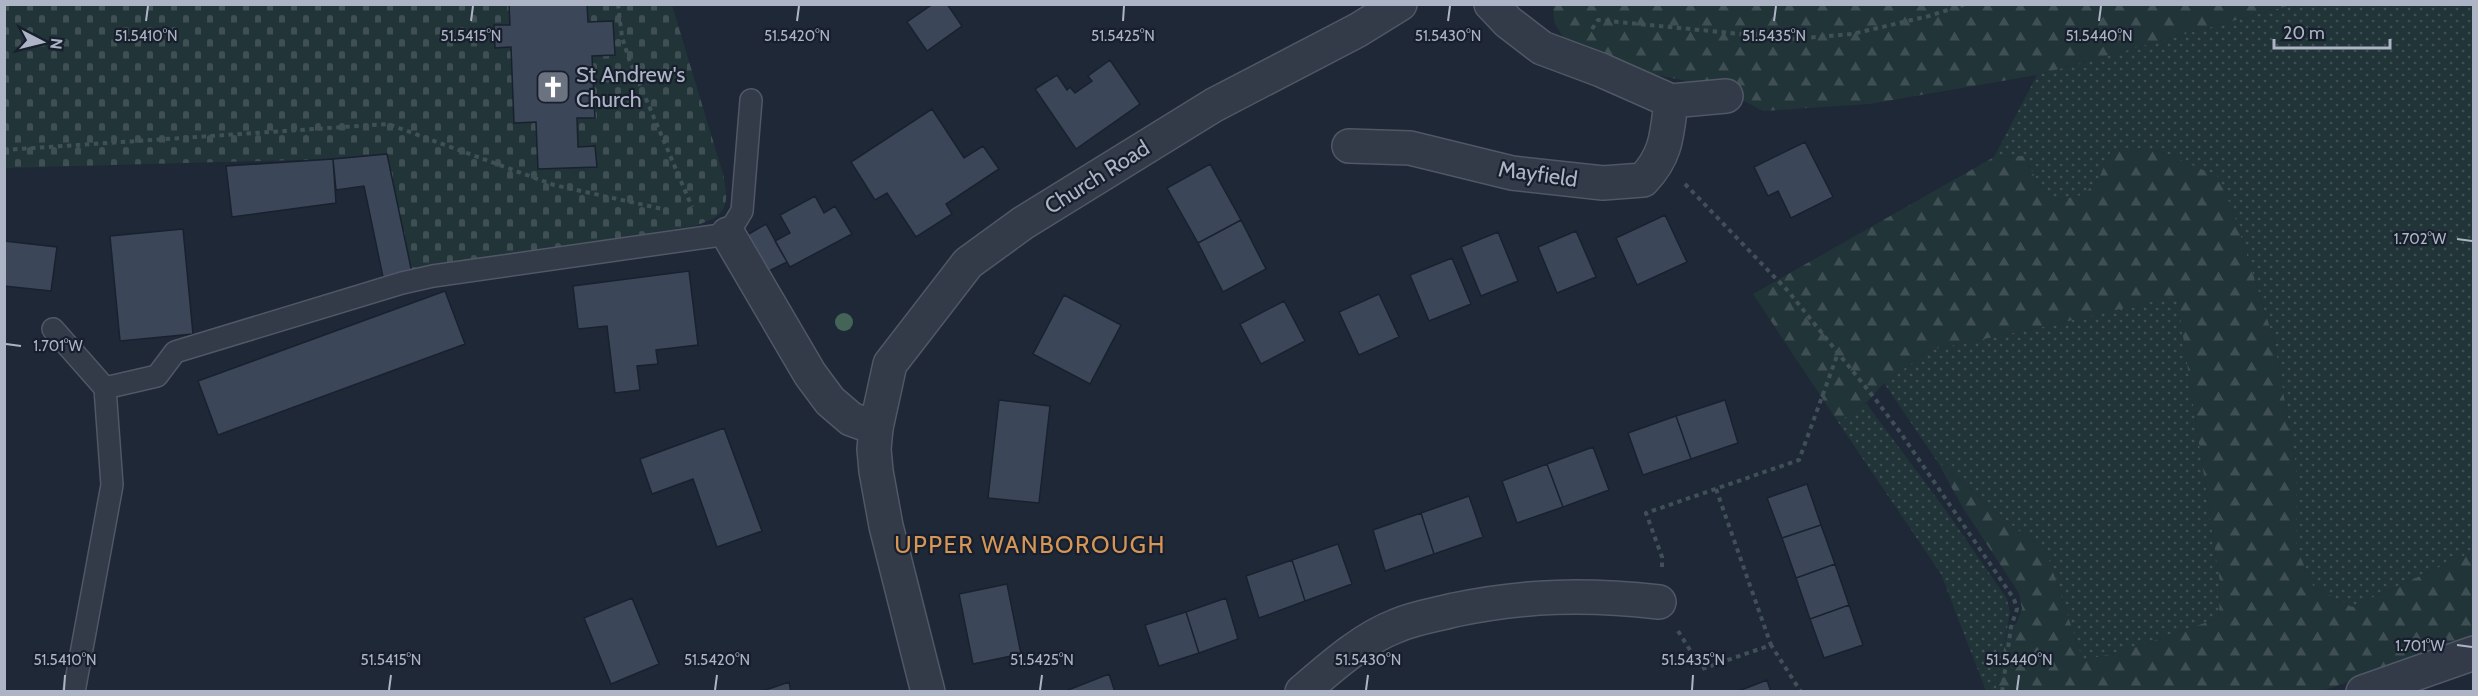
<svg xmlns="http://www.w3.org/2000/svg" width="2478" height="696" font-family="Cabin,sans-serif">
  <defs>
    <pattern id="grass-dots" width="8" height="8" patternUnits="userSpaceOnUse" patternTransform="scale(1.5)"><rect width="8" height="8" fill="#213438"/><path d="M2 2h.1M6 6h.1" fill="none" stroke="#3f4f53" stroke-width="1.8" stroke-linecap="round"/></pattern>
    <pattern id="forest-firs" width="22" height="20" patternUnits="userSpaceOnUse" patternTransform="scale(1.5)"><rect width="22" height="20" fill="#213438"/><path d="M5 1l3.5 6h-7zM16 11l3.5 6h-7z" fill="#3f4f53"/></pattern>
    <pattern id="cemetery-stones" width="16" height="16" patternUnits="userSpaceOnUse" patternTransform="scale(1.5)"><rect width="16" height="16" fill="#213438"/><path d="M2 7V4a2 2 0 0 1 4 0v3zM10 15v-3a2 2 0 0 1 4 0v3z" fill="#3f4f53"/></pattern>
  </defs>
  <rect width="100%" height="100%" fill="#1f2837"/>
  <path fill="url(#grass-dots)" d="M2291,5H2473V552L2352,607L2313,586L2296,548V465L2274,340L2233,212L2165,153L2132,147L2111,151L2099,178L2083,195L2057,200L2041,187L2023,156L1994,157L2037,75Z
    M2177,295L2220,583L2219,618L2136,647L2083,661L2045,548L2020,532L1937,461L1884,383L1930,350L2038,328Z
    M1866,403L1947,512L2007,599L2010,612L1996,691H1986L1941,574L1838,422Z"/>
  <path fill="url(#forest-firs)" d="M1553,4L2291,5L2037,75L1869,104L1763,111L1746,102L1700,84L1611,65L1564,39L1554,22Z
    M2132,147L2165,153L2219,177L2233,212L2274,340L2296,465V547L2313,586L2352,607L2473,552V635L2409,661L2322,691H1996L2008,626L2016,624L2022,609L2019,593L1963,508L1937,461L2020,532L2045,548L2083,661L2136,647L2219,618L2220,583L2177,296L2038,328L1930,350L1884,383L1866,403L1838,422L1753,294L1994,157L2023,156L2041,187L2057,200L2083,195L2099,178L2111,151Z"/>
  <path fill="url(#cemetery-stones)" d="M4,5H672L723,174C730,206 727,217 693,226L412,273L387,154L333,159L5,168Z"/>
  <path fill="#3b4658" stroke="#1a212e" stroke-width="1.5" d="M509,4H587L588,22L613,21L615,55L592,56L595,118H577L578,147L595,146L597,167L538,169L536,122L514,123L511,47L495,48L494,25H510Z
    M933,4H947L962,26L927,51L907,22Z
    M1110,60L1140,104L1076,149L1035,89L1057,75L1067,90L1070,87L1075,93L1092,81L1088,76Z
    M932,109L964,158L983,146L999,169L946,204L952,214L916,237L887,193L875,200L851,162Z
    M1805,142L1833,197L1791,218L1778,191L1768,196L1754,167Z
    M387,154L412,273L383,277L364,186L336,190L333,159Z
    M333,159L336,203L232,217L226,166Z
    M1210,164L1241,220L1198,243L1167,188Z
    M815,196L824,213L835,206L852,234L790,267L775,241L790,233L780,215Z
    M1665,215L1687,262L1637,285L1616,238Z
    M1241,220L1266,269L1223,292L1198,243Z
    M766,224L787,262L767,272L747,235Z
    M183,229L193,334L120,341L110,236Z
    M1576,231L1596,277L1557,293L1538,247Z
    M1498,232L1518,281L1481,296L1461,247Z
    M4,241L57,247L51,291L4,286Z
    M1452,258L1471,304L1429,321L1410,275Z
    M689,271L698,345L656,350L658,364L637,366L640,390L615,393L607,326L578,329L573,286Z
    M445,291L465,344L218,435L198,381Z
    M1379,294L1399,337L1359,355L1339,312Z
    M1064,295L1121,325L1090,384L1033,354Z
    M1284,301L1305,341L1261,364L1240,324Z
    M999,400L1050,406L1039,503L988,498Z
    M1725,400L1738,443L1691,459L1676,416Z
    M1676,416L1691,459L1643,475L1628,433Z
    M724,428L762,531L717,547L693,479L652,494L640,459Z
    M1593,447L1609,490L1563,507L1547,464Z
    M1547,464L1563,507L1517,523L1502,481Z
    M1807,484L1821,525L1782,538L1767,498Z
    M1469,496L1483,537L1434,554L1421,513Z
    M1421,513L1434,554L1385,571L1373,530Z
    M1821,525L1835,564L1796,578L1782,538Z
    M1338,544L1352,584L1305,601L1292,560Z
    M1292,560L1305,601L1259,618L1246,576Z
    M1835,564L1849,605L1810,619L1796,578Z
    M1007,584L1021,654L973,664L959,594Z
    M632,598L659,664L611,684L584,618Z
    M1226,598L1238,639L1199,653L1186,612Z
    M1849,605L1863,645L1824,658L1810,619Z
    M1186,612L1199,653L1159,666L1145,625Z
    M1109,674L1115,692H1063Z
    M1767,680L1771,692H1736Z
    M789,682L791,692H760Z"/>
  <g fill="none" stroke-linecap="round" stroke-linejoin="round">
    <g stroke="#505766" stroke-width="24">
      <path id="service" d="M53,329L105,388L157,376L175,352L402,283L433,276L728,234L742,211L751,100
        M74,692L112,485L105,388"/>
    </g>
    <g stroke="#505766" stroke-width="36">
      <path id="minor" d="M1491,4L1508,22L1542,48L1601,70L1671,101L1726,96
        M1349,146L1410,148L1512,173L1603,183L1643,180C1667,155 1667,134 1671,101
        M728,234L810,374L830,401L851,419L876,428
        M1302,692C1330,668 1362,639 1396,626C1414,618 1435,615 1454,610C1525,595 1587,594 1659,602
        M2363,692L2474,653"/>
    </g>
    <g stroke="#505766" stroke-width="36">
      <path id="tertiary" d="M928,692L886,526L876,471L874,449L876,428L890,364L968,263L1023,223L1214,105L1358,30L1400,4"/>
    </g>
    <path stroke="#3f5156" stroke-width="4" stroke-dasharray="4.5 4.5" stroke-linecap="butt" d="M618,4L622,37L629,59L692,207
      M1592,29L1598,20L1792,39L1852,34L1929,16L1966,4
      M4,150L388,124L554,185L667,210
      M1685,184L1788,291L1876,400L1900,432L2014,599L2017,609L2011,627L2002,692
      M1716,489L1771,645
      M1662,567V557L1646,513L1799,460L1838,353
      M1678,631L1702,669L1771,645L1801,692"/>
    <use href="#service" stroke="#333a48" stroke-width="21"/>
    <use href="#minor" stroke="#333a48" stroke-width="33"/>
    <use href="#tertiary" stroke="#333a48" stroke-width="33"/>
  </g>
  <circle fill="#456458" cx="844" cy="322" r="9"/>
  <path fill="none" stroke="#adb4c5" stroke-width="2" d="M146,21L148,6M471,21L473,6M797,21L799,6M1123,21L1124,6M1448,21L1450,6M1774,21L1776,6M2099,21L2101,6M2457,239L2472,241M6,344L21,346M2457,645L2472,647M64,690L65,675M389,690L391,675M715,690L717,675M1040,690L1042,675M1366,690L1368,675M1692,690L1693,675M2017,690L2019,675"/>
  <defs>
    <g id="church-square" transform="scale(1.725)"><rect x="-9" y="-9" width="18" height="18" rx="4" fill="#6b7280" stroke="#181f2c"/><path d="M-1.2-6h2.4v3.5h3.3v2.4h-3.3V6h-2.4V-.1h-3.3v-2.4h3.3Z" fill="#fff"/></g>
  </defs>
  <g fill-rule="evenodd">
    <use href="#church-square" x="553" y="87"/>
  </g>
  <g text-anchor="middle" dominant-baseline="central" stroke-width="4.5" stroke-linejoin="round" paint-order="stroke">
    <g font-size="22" fill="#adb4c5" stroke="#181f2c" text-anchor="start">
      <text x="576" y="74">St Andrew's<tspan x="576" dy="25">Church</tspan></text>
    </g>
    <g font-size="22" fill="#adb4c5" stroke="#181f2c">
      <text transform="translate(1538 174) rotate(8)">Mayfield</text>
      <text transform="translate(1097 177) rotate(-32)">Church Road</text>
    </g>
    <g font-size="24" letter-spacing="1.5" fill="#d59657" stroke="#181f2c">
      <text x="1030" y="544">UPPER WANBOROUGH</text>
    </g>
  </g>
  <g font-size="15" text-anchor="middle" fill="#adb4c5" stroke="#181f2c" stroke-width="4.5" stroke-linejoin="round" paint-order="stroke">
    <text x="146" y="41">51.5410°N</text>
    <text x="471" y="41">51.5415°N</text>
    <text x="797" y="41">51.5420°N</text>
    <text x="1123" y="41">51.5425°N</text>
    <text x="1448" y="41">51.5430°N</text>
    <text x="1774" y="41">51.5435°N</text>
    <text x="2099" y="41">51.5440°N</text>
    <text x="2420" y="244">1.702°W</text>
    <text x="58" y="351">1.701°W</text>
    <text x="2420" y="651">1.701°W</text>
    <text x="65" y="665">51.5410°N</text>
    <text x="391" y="665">51.5415°N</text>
    <text x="717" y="665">51.5420°N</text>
    <text x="1042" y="665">51.5425°N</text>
    <text x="1368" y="665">51.5430°N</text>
    <text x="1693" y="665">51.5435°N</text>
    <text x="2019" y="665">51.5440°N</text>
  </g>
  <rect width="2478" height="696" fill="none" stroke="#adb4c5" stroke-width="12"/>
  <g transform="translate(42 42) rotate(97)" stroke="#181f2c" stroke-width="4.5" paint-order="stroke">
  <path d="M0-4.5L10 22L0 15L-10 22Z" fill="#adb4c5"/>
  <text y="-9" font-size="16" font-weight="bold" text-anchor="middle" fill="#adb4c5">N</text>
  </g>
  <path d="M2274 39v9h116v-9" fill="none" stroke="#adb4c5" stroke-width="3"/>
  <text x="2283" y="39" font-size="18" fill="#adb4c5" stroke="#181f2c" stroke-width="4.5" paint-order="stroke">20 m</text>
</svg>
